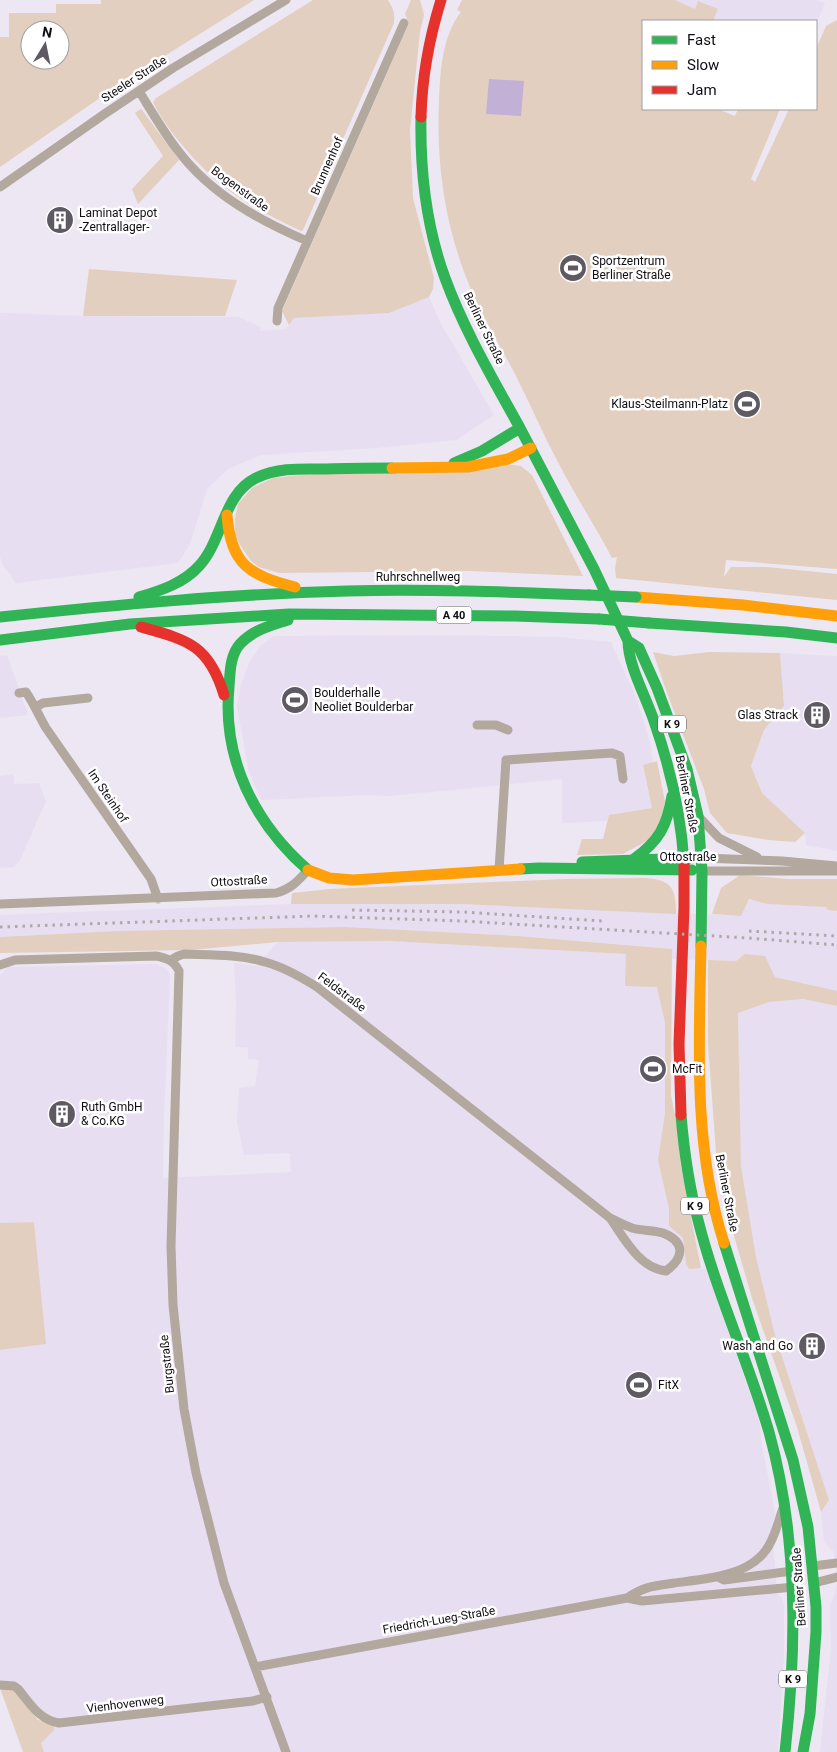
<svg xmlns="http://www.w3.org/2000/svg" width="837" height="1752" font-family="Roboto,sans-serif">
  <rect width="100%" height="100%" fill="#ece7f2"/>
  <path fill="#e7def2" d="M675,0H814L825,3L816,24V21H713L718,9H695Z
    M429,297L441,324L494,415L456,440L376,448L261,455L228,469L207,489L190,544L178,563L16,583L3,565L0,557V313L83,316L238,317L261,327L260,331L286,329L294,318L389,313Z
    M446,635L558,637L611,642L636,697L650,742L653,762L643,766L652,808L609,815L607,821L562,823V779L390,796L365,795L261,800L249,772L237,707L241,685L249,663L260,646L274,636Z
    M780,653L837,656V851L806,845L805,833L762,793L751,766L764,730L784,706Z
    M7,655L28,715L0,718V656Z
    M13,774L14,784L39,783L46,801L20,860L14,867L0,868V776Z
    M748,899L767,904L826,907L828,910L837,911V991L775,977L745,954L736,961L672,959V949L518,936L345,927L116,931L0,937V915L291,904H460L741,916Z
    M389,941L626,954L657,986L665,1023V1113L658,1160L669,1209V1226L683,1238L686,1264L689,1268L706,1269L759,1419L762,1446L772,1496L775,1516L772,1530L777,1593L782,1598L784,1605V1657L778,1752H44L41,1743L51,1723L0,1684V1350L45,1344L34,1222L0,1223V975L8,967L156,964L165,968L170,974L164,1118L163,1178L291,1172L290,1153L244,1155L237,1122L239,1088L255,1086L259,1060L248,1059V1047H235L236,1003L234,963L257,966L278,942Z
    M803,999L837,1006V1752H820L831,1648L830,1605L835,1593L837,1582L834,1552L824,1542L821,1512L829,1500L775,1335L756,1257L741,1166L738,1012L769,1002Z"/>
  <path fill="#e3cfbf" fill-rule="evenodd" d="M101,0H254L123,82L0,167V37H9V13H56V4H101ZM30,30H60V60H30Z
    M313,0H388C393,8 395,13 394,23L303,230L301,231C248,206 216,187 178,140C169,129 159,115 153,102L156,98Z
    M411,0H420L424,15L420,32L410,130L413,198L434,278L433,289L429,297L389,313L294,318L289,325L282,311L409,23L405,14Z
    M462,0H675L695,9L698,1L718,9L713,21H643V109H718L735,116L738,109H780L751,179L755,182L789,109H816V49L826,26L837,20V569L726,560L724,577L731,567H767L837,574V600L616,578L615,568L617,557L612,558C596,527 576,497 560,466C544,436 530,404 515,374C501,347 485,321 473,294C446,233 436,168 439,102C440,72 442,36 461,12L457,10Z
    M140,109L142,110L179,160L138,204L132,189L163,156L135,113Z
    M89,269L237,280L225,316H83Z
    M506,464L521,466L532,475L583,576L470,571L279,573L259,567L251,561L235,537V519L238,504L252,488L273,478L300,475Z
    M653,652L674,656L709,652L780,653L784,706L764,730L751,766L762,793L805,833L795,842L768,840L727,833L710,813L704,789L667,693Z
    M657,761L665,802L660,824L652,838L623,854L577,855L582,839H603L609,815L652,808L643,765Z
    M740,875L789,879H837V911L828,910L826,907L767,904L749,899L741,916L712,914L721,888Z
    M645,878C672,880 676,888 676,914L460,904H291L292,893L329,889L565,879Z
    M345,927L518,936L672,949L671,1096L677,1124L681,1167L701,1268L689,1269L686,1264L683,1238L669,1226V1209L658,1160L665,1113V1023L657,987L625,986L626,954L389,941L278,942L191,950L0,953V937L116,931Z
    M745,954L765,956L775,977L837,991V1006L803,999L769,1002L738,1013L741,1166L756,1257L775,1335L829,1500L821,1512L797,1427L752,1298L718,1180L708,1043V960L736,961Z
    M34,1222L46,1344L0,1350V1223Z
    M0,1688L14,1689L38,1720L51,1723L55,1729L41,1743L44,1752H23Z"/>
  <path fill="#c3b0d7" d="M489,79L524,81L521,116L486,114Z"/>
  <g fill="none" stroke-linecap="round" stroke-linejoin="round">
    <path stroke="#b2a89e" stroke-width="9" d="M139,91C152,112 164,133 179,152C212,195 259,220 307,241
      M0,187L103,115L173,68L286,0
      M277,321L278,308L404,23
      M19,693L26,692C34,704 39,716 46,728L151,879L158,899
      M36,707L43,703L88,698
      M477,725H496L508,730
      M699,817L719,838L757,857
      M702,858L782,861L837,866
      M499,870L506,760L612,753L620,756L623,779
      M702,871H837
      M0,904L276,893C291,889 298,881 308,870
      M171,960L178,956L184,954C211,955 239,954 265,962C284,967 301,977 317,987L610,1218C624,1238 639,1268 666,1271C684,1258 686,1242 663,1233C653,1230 642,1231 632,1228C624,1225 617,1221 610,1218
      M0,965L15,960L156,956C167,958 174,961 179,971L171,1246L173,1305L184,1409L196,1473L224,1583L286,1752
      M813,1566L837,1563
      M720,1578L724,1580L792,1571
      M814,1583L837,1577
      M627,1598L642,1601L794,1587
      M255,1667L627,1598C645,1586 654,1586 674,1583C703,1579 747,1577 766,1550C775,1538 778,1522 783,1508
      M0,1685L14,1686L18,1689C30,1703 39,1720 59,1723L253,1701L267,1697"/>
    <path stroke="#30b455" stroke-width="11" d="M421,117C420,171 426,226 445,278C464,330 493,379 520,428
      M520,428L594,569L628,641C628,665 646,697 654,721C670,767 681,814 684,863
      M454,463L482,451L520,428
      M139,597C160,591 184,583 199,566C223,540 223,494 256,478C279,467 303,469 327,469C349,468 371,468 392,468
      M0,617C115,605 231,594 347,591C428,589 508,592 589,595
      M288,620C271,625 253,630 240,644C230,655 230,673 229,687C222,759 255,824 308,870
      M649,623L786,632L837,638
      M0,640L130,624L289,614L515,616L599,619
      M628,641L639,648L657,688L687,769L698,816L702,871L701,946
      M634,859C659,841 667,826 672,796
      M582,862L693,858
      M520,869L539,868L692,870
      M681,1115C684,1151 689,1186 698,1220C716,1292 748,1360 769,1432C798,1537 797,1645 785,1752
      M724,1243L793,1460L808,1527L816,1607V1632L810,1714L803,1752"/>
    <path stroke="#ff9f0a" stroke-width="11" d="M392,468L468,467L508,459L531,448
      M227,515C231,565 249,575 295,587
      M636,597L743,605L837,616
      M308,870L329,878L353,880L520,869
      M701,946C699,1045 693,1147 724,1243"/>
    <path stroke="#e5322d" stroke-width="11" d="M421,117C422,76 429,39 441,0
      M141,627C188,640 209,645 224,695
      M681,1115L679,1044L684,907V863"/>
    <path stroke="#afa8a7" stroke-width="3" stroke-dasharray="2.5 5" stroke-linecap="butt" d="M352,910L463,912L602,921
      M0,927L313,916L462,921L748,938L837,945
      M749,931L837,936"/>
    <path stroke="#30b455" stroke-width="11" d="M589,595L636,597
      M599,619L649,623"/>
  </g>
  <defs>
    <g id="building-disc" transform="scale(1.4375)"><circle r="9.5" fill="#5e5962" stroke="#fff"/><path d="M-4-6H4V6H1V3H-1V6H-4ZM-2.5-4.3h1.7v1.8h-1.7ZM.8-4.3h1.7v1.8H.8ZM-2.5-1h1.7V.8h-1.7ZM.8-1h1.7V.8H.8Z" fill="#fff"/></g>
    <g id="stadium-disc" transform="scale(1.4375)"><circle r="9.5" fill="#5e5962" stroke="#fff"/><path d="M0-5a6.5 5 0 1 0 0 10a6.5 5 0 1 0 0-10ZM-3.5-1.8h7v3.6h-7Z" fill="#fff"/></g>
  </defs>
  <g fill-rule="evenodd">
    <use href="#building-disc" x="60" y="220"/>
    <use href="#stadium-disc" x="573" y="268"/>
    <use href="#stadium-disc" x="747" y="404"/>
    <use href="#stadium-disc" x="295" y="700"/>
    <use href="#building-disc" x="817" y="715"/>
    <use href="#stadium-disc" x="653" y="1069"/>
    <use href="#building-disc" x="62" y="1114"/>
    <use href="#building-disc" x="812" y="1346"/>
    <use href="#stadium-disc" x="639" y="1385"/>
  </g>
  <g text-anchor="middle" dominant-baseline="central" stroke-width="5" stroke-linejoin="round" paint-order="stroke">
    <g fill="#fff" stroke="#58565a" stroke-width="1">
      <rect x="436.5" y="606.5" width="35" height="17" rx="4"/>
      <rect x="658" y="715.5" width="28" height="17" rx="4"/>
      <rect x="681" y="1197.5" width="28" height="17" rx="4"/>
      <rect x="779" y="1670.5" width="28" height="17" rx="4"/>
    </g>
    <g font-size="11" font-weight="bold" fill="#110d14">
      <text x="454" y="615">A 40</text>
      <text x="672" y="724">K 9</text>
      <text x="695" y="1206">K 9</text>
      <text x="793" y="1679">K 9</text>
    </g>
    <g font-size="12" fill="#110d14" stroke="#fff">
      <text transform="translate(134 79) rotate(-33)">Steeler Straße</text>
      <text transform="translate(327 166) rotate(-66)">Brunnenhof</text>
      <text transform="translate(240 189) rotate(36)">Bogenstraße</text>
      <text transform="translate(484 328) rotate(64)">Berliner Straße</text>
      <text x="418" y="577">Ruhrschnellweg</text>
      <text transform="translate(687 794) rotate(79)">Berliner Straße</text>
      <text transform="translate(108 796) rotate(56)">Im Steinhof</text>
      <text x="688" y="857">Ottostraße</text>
      <text transform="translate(239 881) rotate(-3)">Ottostraße</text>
      <text transform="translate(342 992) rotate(37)">Feldstraße</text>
      <text transform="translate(727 1193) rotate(79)">Berliner Straße</text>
      <text transform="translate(167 1364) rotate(-96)">Burgstraße</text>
      <text transform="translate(799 1587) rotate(-94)">Berliner Straße</text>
      <text transform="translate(439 1620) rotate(-10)">Friedrich-Lueg-Straße</text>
      <text transform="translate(125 1704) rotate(-7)">Vienhovenweg</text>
    </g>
    <g font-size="12" fill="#110d14" stroke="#fff" text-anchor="start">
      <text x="79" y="213">Laminat Depot<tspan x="79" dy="14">-Zentrallager-</tspan></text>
      <text x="592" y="261">Sportzentrum<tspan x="592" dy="14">Berliner Straße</tspan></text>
      <text x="728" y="404" text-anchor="end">Klaus-Steilmann-Platz</text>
      <text x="314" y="693">Boulderhalle<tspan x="314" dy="14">Neoliet Boulderbar</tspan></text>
      <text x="798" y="715" text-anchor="end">Glas Strack</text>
      <text x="672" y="1069">McFit</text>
      <text x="81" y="1107">Ruth GmbH<tspan x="81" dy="14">&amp; Co.KG</tspan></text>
      <text x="793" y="1346" text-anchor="end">Wash and Go</text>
      <text x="658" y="1385">FitX</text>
    </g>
  </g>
  <rect x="642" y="20" width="175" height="90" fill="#ffffff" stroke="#a09ea1"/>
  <rect x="652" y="36" width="25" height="8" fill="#30b455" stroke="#a09ea1"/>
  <text x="687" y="45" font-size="15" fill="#110d14">Fast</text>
  <rect x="652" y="61" width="25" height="8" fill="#ff9f0a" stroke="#a09ea1"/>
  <text x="687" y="70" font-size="15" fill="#110d14">Slow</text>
  <rect x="652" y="86" width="25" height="8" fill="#e5322d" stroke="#a09ea1"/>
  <text x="687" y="95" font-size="15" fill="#110d14">Jam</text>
  <g transform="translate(45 45) rotate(10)"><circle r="24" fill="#ffffff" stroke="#a09ea1"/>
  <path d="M0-4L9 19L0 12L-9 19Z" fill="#5e5962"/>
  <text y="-8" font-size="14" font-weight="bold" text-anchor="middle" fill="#110d14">N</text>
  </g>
</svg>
